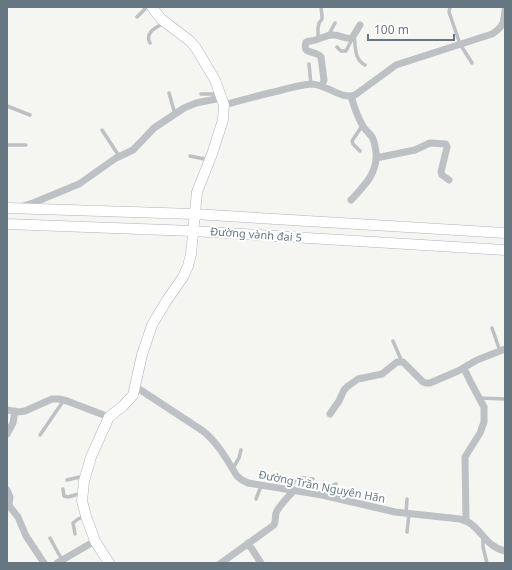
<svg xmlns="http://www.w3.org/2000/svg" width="512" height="570" font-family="'Noto Sans',sans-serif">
  <rect width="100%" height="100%" fill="#f5f5f2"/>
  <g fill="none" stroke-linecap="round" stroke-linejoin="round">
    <g stroke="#afb5b9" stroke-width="11">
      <path id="secondary" d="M7,208L194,214L505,233
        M7,224L193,231L505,250
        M109,563L95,541L86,516L82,501L84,481L91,457L109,417L123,406L133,395L142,355L152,325L167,300L183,277L188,266L191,254L197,192L212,154L223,120L224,105L215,80L196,48L190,41L161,19L152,7"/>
    </g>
    <path stroke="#bdc1c4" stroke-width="3.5" d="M450,7L449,12L460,44L472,63
      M137,17L147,7
      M329,34L335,23
      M354,36C356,48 354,59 365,65
      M318,39V28L319,23L322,19V16L321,7
      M150,43C144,32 157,27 164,23
      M337,47L341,51H346L352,39
      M309,64L311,84
      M169,93L175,114
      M201,94H219
      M7,106L30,115
      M102,130L119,156
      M7,145H26
      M360,151L353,144L352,141L362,126
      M190,156L209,160
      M492,328L500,351
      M393,341L402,362
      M480,398L505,399
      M40,435L64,400
      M233,468L239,458L241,450
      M67,480L84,476
      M63,489L64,496L68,497L82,493
      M290,489C297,475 298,477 313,479
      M326,496C328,489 329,486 336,484
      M256,499L261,486
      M406,514L407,499
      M407,532L409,514
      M75,534L73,523L78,519L85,516
      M50,538L62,560
      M483,538V547L487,563"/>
    <path stroke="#bdc1c4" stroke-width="7" d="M322,86L324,80L321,57C315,49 302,56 306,42C309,41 312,41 315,40C321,39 327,34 334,35C341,35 345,40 352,38L360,25
      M351,96C354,107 358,118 364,128C367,131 370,134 372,137C375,142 375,147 376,152C378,173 364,186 351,200
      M224,105C242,100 260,95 278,91C289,88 300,85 311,84C327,84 340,100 355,95L396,65L492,34C503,27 504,23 505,10
      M376,158L415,150L430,143L446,144L447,147L441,172L442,175L449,180
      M23,206L33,203L79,184L116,158L133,150L154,128L184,108L196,103L221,98
      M464,368L470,381L484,407V422L480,433L465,457L466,520
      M136,387L203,431C218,443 227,460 237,476L242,480L248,483L322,495L395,512L460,519C481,524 483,546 505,551
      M7,410L18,412L25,411L52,399H59L67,401L109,417
      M330,414L339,401L344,390L348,386L358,379L382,374L397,362H403L423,382L426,383H430L458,371L477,360L505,349
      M7,434L13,423L15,411
      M7,490L10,497L9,504L10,507L18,517L26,536L44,563
      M248,543L261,563
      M57,563L95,541
      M221,563L274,525C276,521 275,517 276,513C278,507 290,495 294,490"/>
    <use href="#secondary" stroke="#fff" stroke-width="10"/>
  </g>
  <g text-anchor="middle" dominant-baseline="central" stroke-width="4" stroke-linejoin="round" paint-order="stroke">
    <g font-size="11" fill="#677781" stroke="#fff">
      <text transform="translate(256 234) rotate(4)">Đường vành đai 5</text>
      <text transform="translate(322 486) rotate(11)">Đường Trần Nguyên Hãn</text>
    </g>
  </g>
  <rect width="512" height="570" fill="none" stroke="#677781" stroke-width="16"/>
  <path d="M368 34v6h86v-6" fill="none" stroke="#677781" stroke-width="2"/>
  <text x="374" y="34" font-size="12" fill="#677781" stroke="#ffffff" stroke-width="3" paint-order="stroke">100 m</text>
</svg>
